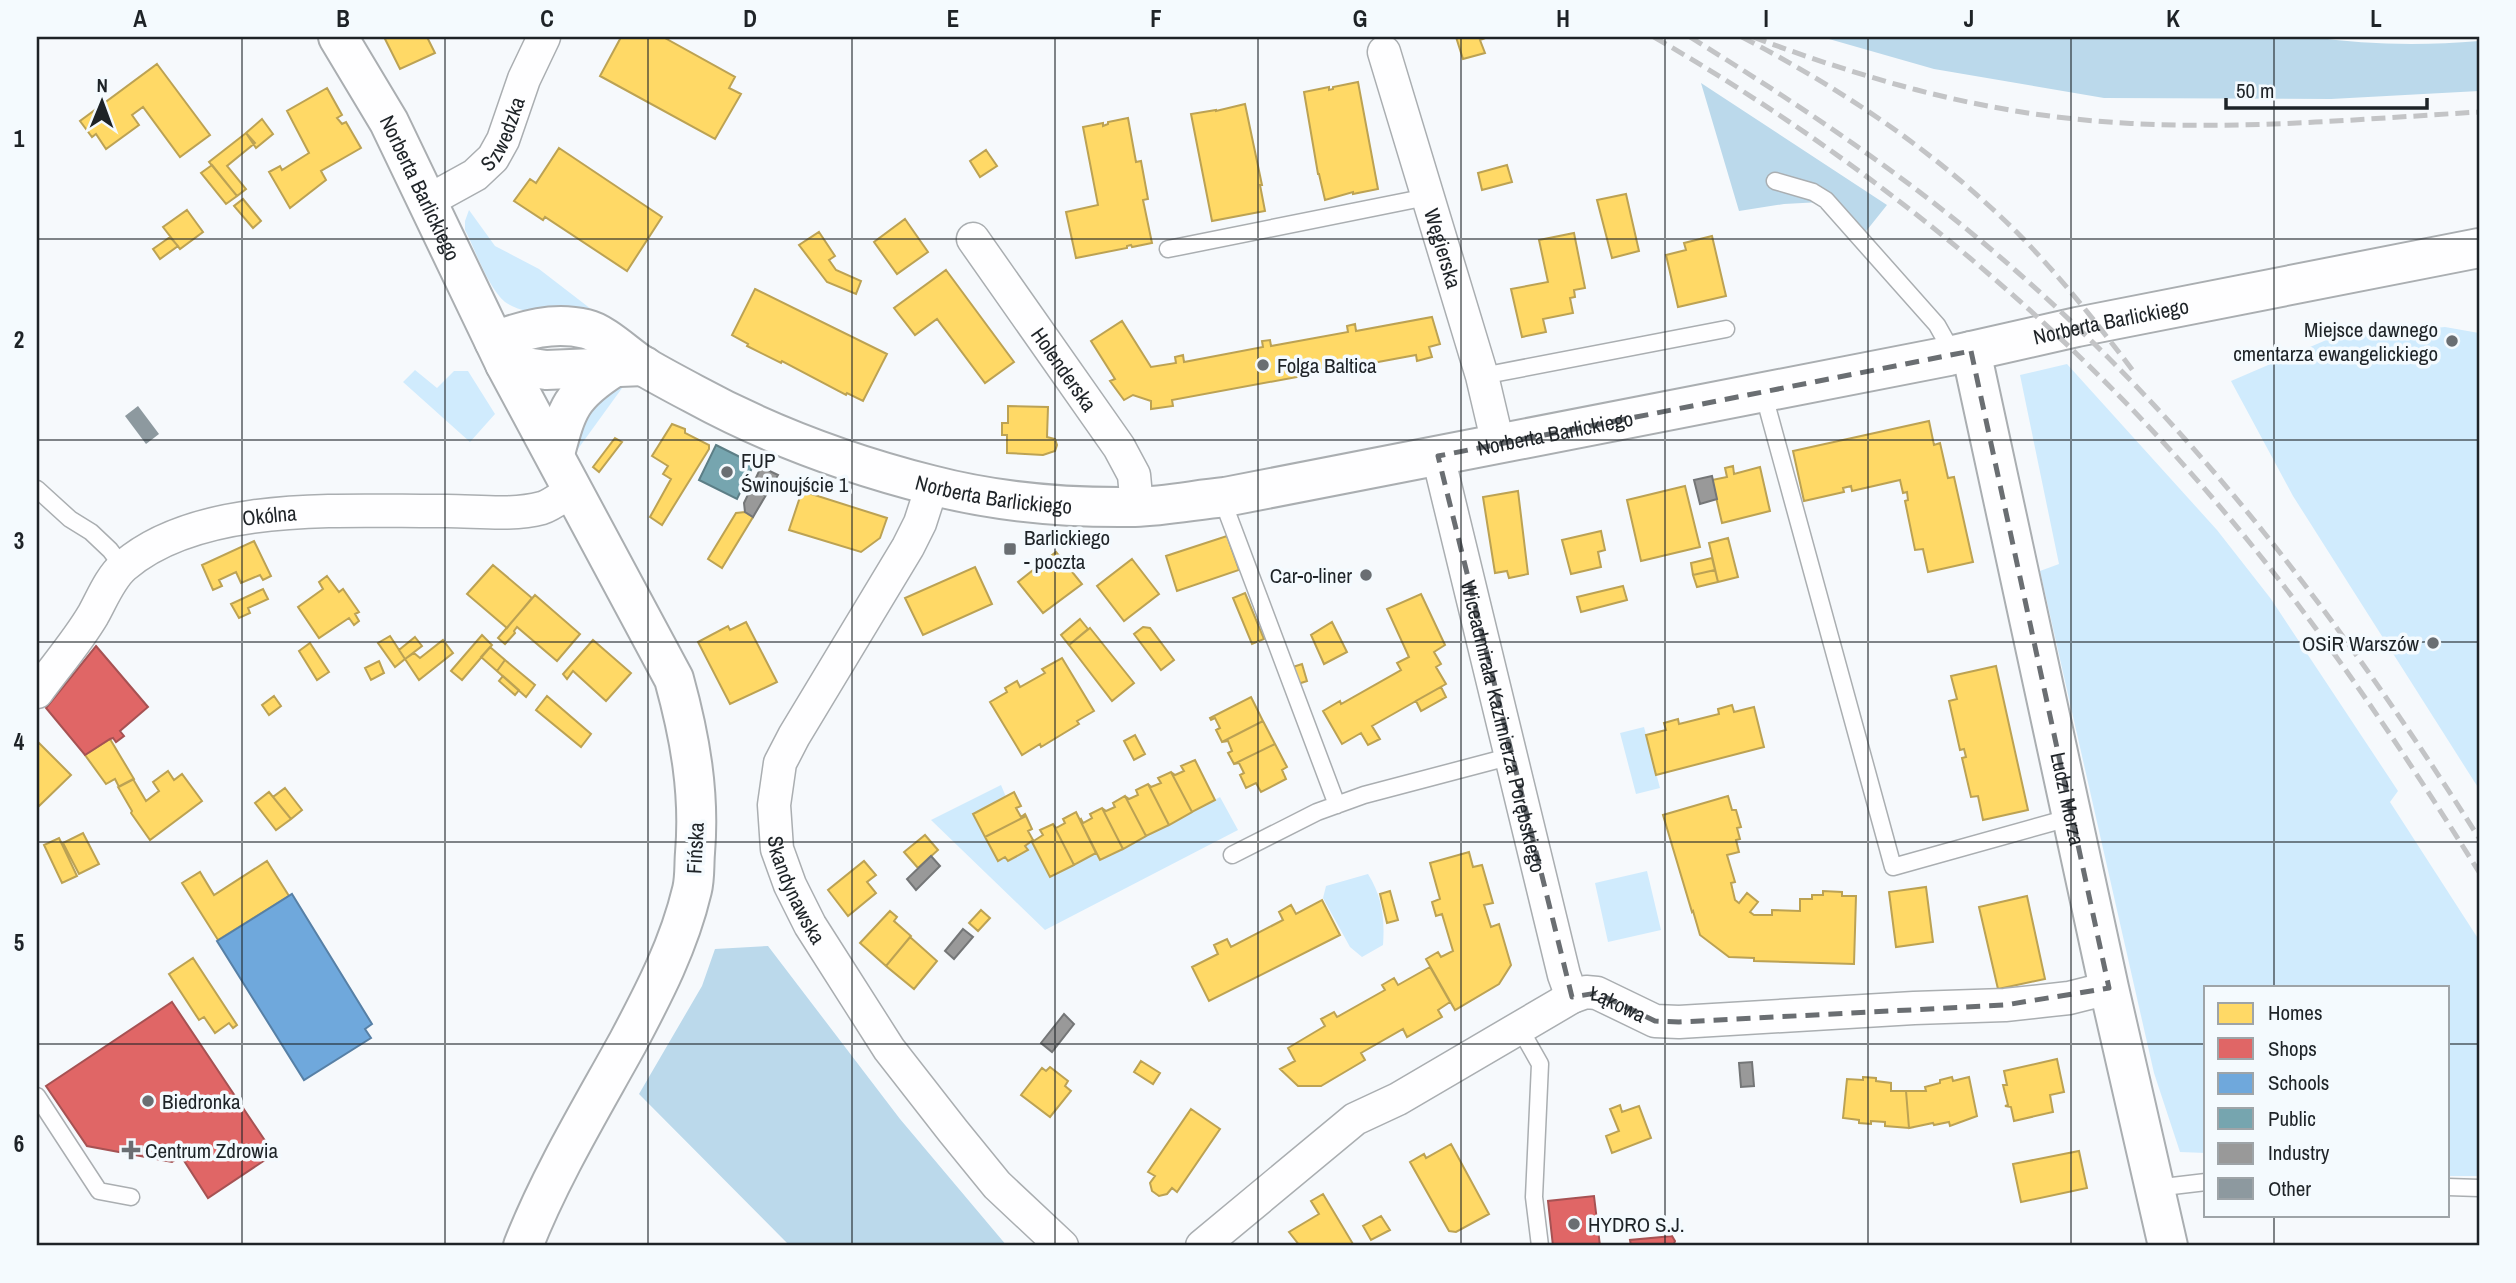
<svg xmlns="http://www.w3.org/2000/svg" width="2516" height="1283" font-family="'Archivo Narrow',sans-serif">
  <rect width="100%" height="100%" fill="#f6f9fc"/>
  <path fill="#d0ebfd" d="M469,210L495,246L539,269L613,326C588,322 523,316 505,302C488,288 475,249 465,230V221Z
    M2445,327L2479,333V789L2293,496L2231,381L2331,338Z
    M2067,364L2217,530L2271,599L2398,791L2390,802L2479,940V1176H2448V987H2206V1153L2180,1152L2154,1073L2040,571L2059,564L2020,375Z
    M415,370L437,388L454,371H468L495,414L470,442L403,382Z
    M625,384L575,453L574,444L590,401Z
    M1644,727L1660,788L1636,794L1620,733Z
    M1001,785L1006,797L1005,857L1028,850L1025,846L1032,842L1051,877L1096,853L1101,860L1220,797L1238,830L1045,930L931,820Z
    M1647,871L1661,930L1608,942L1595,883Z
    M1368,874C1382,896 1385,919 1383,945L1362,957L1350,947L1323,898L1326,886Z"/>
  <path fill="#bbd9eb" d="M1822,37H2311C2367,45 2423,46 2479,41V91L2331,99L2104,98L1934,69Z
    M1701,83L1887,205L1863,235L1821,202L1784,204L1739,211Z
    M768,946L900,1119L1007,1246H790L639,1094L702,986L715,949Z"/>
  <path fill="#ffd966" stroke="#bca253" stroke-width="2" d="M384,37H427L435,53L400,69Z
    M617,37H663L735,77L729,88L741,94L715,139L600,76L620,39Z
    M1456,37H1488L1480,40L1485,53L1463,59Z
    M157,64L210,135L180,157L143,107L132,115L139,125L106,149L96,134L92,137L80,121Z
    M1358,82L1378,189L1353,194V192L1325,200L1319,174H1318L1304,92L1329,87V90L1333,89V87Z
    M327,88L342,115L337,118L342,124L346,122L361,148L321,171L326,180L290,208L269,172L280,166L282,170L309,153L287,111Z
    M1245,104L1262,185H1260L1265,211L1212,221L1191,114L1216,110V111Z
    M1128,118L1136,162L1141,161L1148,199L1143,200L1152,243L1132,247L1131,245L1127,246V248L1076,258L1066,212L1098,205L1083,127L1103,123V126L1108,124V122Z
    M262,119L273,134L256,148L246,133Z
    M246,133L255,143L227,166L246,189L237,196L209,162Z
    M559,148L662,217L627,271L545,217L543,220L514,201L530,179L536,183Z
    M986,150L997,166L980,177L970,161Z
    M212,165L237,196L226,204L201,173Z
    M1507,165L1512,182L1482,190L1478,173Z
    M1626,194L1639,251L1612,258L1597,200Z
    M243,199L261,221L253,228L234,206Z
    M187,210L203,232L180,249L163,227Z
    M905,219L928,252L897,274L874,242Z
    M819,232L835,256L829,260L836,270L861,281L856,294L827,282L799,245Z
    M1574,233L1585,288L1574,290L1575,297L1570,298L1573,313L1543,319L1546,332L1522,337L1511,289L1548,282L1539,240Z
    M1712,236L1726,296L1678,307L1666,255L1686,250L1684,243Z
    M170,237L178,246L160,259L153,249Z
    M946,270L1014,362L985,383L937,319L915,335L894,308Z
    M755,289L887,354L863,401L847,393L846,395L782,361L781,363L747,346L748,344L732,335Z
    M1432,317L1440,344L1429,347L1432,357L1417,361L1416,355L1172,400L1173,406L1151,409V401L1133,395L1124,400L1110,381L1115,379L1091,341L1122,321L1151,367L1176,363L1175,357L1183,355L1184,362L1263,347L1262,341L1270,340L1271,346L1348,332L1347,326L1355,324L1356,331Z
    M1008,406L1048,407L1047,437L1055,439L1057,445L1055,451L1043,455L1007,453V435H1002V423H1008Z
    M1929,421L1934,445L1940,443L1948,478L1954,477L1973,562L1928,572L1923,549L1915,550L1905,501L1908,500L1907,492L1903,493L1900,480L1852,491L1851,486L1843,488L1844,492L1804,501L1793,451Z
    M672,424L685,429V433L709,445V449L662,525L650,517L671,479L663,474L668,466L652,456Z
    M615,438L622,442L599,472L593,467Z
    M1733,466L1734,474L1760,467L1770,511L1722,523L1712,480L1727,477L1725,468Z
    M1685,486L1700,547L1641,561L1627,500Z
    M802,491L887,518L880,538L861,552L789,530Z
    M1518,491L1528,574L1509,578L1507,571L1495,573L1483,497Z
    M745,512L753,517L722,568L708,559L736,513Z
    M1601,531L1605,550L1598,552L1601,567L1571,574L1562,540Z
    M1227,536L1239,570L1177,591L1166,556Z
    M1728,538L1738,577L1718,582L1709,543Z
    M254,541L271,576L263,580L260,575L241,583L236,572L219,580L222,586L213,590L202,565Z
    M1056,552L1082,584L1043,613L1018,582Z
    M1712,558L1715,570L1693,575L1691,563Z
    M1132,559L1159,594L1124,621L1097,586Z
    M493,565L532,598L507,628L467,594Z
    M975,567L992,604L923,635L905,598Z
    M1715,570L1718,582L1697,587L1693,575Z
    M327,576L339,592L343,589L359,612L355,614L359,621L354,625L349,618L319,638L298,607L323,589L319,582Z
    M1623,586L1627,600L1581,612L1577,597Z
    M263,589L268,599L248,608L250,613L239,618L231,604Z
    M1245,593L1264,639L1252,644L1233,598Z
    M1421,594L1445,645L1434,652L1441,664L1436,667L1446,684L1372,726L1380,739L1368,745L1361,733L1342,744L1323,711L1340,701L1341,704L1401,670L1397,663L1409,657L1387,609Z
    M535,595L580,634L557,661L517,627L514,631L515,633L505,644L498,638Z
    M1080,619L1088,629L1069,645L1061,635Z
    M746,622L777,682L730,704L698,642L728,626L730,630Z
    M1332,622L1347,652L1324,664L1311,635Z
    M1143,627L1150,628L1174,660L1161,670L1134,634Z
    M1090,628L1134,683L1112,701L1069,645Z
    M482,635L492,645L462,680L451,671Z
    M390,636L405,659L395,667L378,643Z
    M415,637L422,646L405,659L399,650Z
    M443,640L453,653L419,680L405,659L414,653L420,658Z
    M593,640L631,673L606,701L573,671L567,679L563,674Z
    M310,643L329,672L317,680L299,651Z
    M490,647L505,660L497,671L481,657Z
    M1062,658L1094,711L1077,721L1079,724L1041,747L1040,744L1022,755L990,702L1007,692L1005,688L1017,681L1020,687L1045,673L1042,669Z
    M505,660L535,685L526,697L497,671Z
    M379,661L384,673L371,680L365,668Z
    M1302,664L1307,681L1298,684L1293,667Z
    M1996,666L2028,810L1983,820L1978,796L1971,797L1962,758L1966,757L1964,749L1960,750L1949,701L1957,699L1951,676Z
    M503,676L519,690L515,695L499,681Z
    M1441,687L1446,697L1421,711L1416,701Z
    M274,696L281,706L269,715L262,705Z
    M547,696L591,734L581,747L536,710Z
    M1251,697L1263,721L1222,742L1216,730L1220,728L1215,718L1211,720L1210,718Z
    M1732,705L1734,712L1754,707L1764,747L1656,775L1646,735L1666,730L1664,723L1678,719L1679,724L1719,714L1718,709Z
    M1263,721L1275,744L1234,764L1228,753L1232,751L1228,741L1222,742Z
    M1135,735L1145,754L1134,760L1124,741Z
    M110,739L134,779L119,787L115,779L106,784L85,755Z
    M39,743L71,775L39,806L37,804V746Z
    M1275,744L1287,767L1282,770L1286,779L1261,792L1256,783L1246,788L1240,775L1244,773L1239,763L1234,764Z
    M1195,760L1215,800L1192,812L1171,772L1175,775L1184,771L1181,766Z
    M168,771L174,780L182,774L202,801L150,840L131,813L132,811L118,787L133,779L146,801L159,791L153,782Z
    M1171,772L1192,812L1169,825L1148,784L1151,787L1161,783L1158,778Z
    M1148,784L1169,825L1146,836L1125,796L1129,799L1138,795L1136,790Z
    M285,788L302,810L291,819L273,797Z
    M269,792L291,819L276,830L255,803Z
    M1014,792L1021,806L1016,808L1021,817L1025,814L1026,816L985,837L973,814Z
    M1125,796L1146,836L1123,849L1102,808L1106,811L1115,807L1113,803Z
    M1728,796L1732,810H1736L1741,827L1737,828L1740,839L1736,840L1739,852L1727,855L1735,882L1731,883L1735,900L1739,903L1747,893L1758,902L1750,912L1754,915H1772V910L1800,911V899H1812V895H1823V891L1842,892V896H1856L1854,964L1754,961V958L1729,957L1700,935L1693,911L1692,912L1663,815Z
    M1102,808L1123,849L1100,860L1080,820L1081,819L1083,823L1092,818L1090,814Z
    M1076,812L1096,853L1074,865L1053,824L1056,828L1065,823L1063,819Z
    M1026,816L1032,829L1028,831L1033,840L1025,846L1028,850L1008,861L1005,857L998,861L985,837Z
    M1053,824L1074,865L1050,877L1032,842L1043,835L1040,830Z
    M83,833L99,864L79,874L63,843Z
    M925,835L938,850L918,868L904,852Z
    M59,838L77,876L62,883L44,845Z
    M1469,852L1473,867L1482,865L1493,903L1484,905L1491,927L1499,924L1511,965L1499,984L1455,1010L1426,959L1438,952L1441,957L1453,951L1442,914L1436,916L1432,902L1440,899L1430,863Z
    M267,861L289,896L218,940L182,883L200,872L214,895Z
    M864,861L876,875L867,882L876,893L848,916L828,890Z
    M1926,887L1933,942L1896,947L1889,892Z
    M1390,891L1398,920L1387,923L1380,894Z
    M2027,896L2045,979L1998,989L1979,907Z
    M1322,900L1340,935L1209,1001L1192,967L1218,954L1214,945L1227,939L1231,947L1283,920L1279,912L1291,905L1296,914Z
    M981,910L990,918L978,931L969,923Z
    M890,911L897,917L894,921L911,936L886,966L860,943Z
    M910,937L937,961L914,989L886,966Z
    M193,958L237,1025L233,1028L229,1023L215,1033L204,1017L199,1020L169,974Z
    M1430,967L1450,1002L1438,1010L1442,1017L1407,1037L1403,1029L1361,1053L1365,1060L1321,1086H1298L1280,1069L1295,1061L1288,1048L1325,1026L1321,1019L1334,1012L1337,1017L1385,990L1382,985L1394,978L1398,985Z
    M2057,1059L2064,1092L2050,1095L2053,1112L2014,1121L2011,1107L2005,1106L2008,1105L2003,1085H2007L2004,1071Z
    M1141,1061L1160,1073L1153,1084L1134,1072Z
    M1050,1067L1068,1081L1065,1086L1071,1091L1050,1117L1021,1095L1042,1068L1046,1071Z
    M1863,1077L1876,1078V1081L1891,1083V1091H1906L1909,1128L1885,1126V1122L1871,1121V1124L1859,1123V1120L1843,1118L1847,1079L1863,1080Z
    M1952,1077L1953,1081L1969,1077L1977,1116L1950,1126L1949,1122L1934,1125L1933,1123L1909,1128L1906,1091H1926L1925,1087L1940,1083V1080Z
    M1620,1105L1622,1112L1639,1106L1651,1138L1612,1153L1606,1136L1619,1131L1610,1109Z
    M1191,1109L1220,1129L1177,1192L1172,1188L1167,1194L1159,1196L1152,1191L1150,1183L1155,1176L1148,1172Z
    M1451,1144L1489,1214L1456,1232L1449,1231L1410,1162L1424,1154L1426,1158Z
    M2079,1151L2087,1188L2021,1202L2013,1164Z
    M1323,1194L1353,1244L1349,1246L1338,1244L1300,1246L1289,1232L1319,1214L1311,1201Z
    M1381,1216L1390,1230L1371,1240L1363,1226Z"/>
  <path fill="#e06666" stroke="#a65253" stroke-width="2" d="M96,646L148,707L120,731L124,736L116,742L113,738L110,739L85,755L46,708Z
    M172,1002L274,1154L208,1198L181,1156L172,1162L87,1146L46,1086Z
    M1594,1196L1600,1246H1553L1548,1201Z
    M1672,1236L1675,1241L1673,1246H1631L1630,1240Z"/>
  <path fill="#6fa8dc" stroke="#5780a6" stroke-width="2" d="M292,894L372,1024L365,1029L371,1038L304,1080L217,941Z"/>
  <path fill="#76a5af" stroke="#5c7e86" stroke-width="2" d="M716,445L754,464L737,499L699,480Z"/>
  <path fill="#999" stroke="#747677" stroke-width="2" d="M761,467L778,475L753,517L745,512L744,503Z
    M1712,476L1717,499L1700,504L1694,480Z
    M931,856L940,866L916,890L907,879Z
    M963,929L973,937L954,959L945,951Z
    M1064,1014L1074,1024L1052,1052L1041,1043Z
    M1752,1062L1754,1086L1741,1087L1739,1063Z"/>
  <path fill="#8d999f" d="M138,406L159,434L146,444L125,416Z"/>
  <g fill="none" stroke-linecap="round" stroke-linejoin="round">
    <g stroke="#aaaeb1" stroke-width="19">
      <path id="service" d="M1775,181L1813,192L1826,200L1937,325L1946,341L1949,356
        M1168,249L1427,197
        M1482,376L1726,329
        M1763,392L1893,867L2072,817
        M37,489L70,519L91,532L110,550L123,567
        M1225,497L1228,515L1337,805
        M1232,855L1317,812L1364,795L1512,756
        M1519,1027L1540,1064L1534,1197L1540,1246
        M37,1096L99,1191L131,1197
        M2448,1187L2479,1188
        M2155,1188L2206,1182"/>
    </g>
    <g stroke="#aaaeb1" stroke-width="35">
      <g id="minor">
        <path id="s1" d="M1384,52L1482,376L1498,444"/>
        <path id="s2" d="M426,202L475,175L493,158L503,140L524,79L544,37"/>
        <path id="s3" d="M973,239L1119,447L1134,475L1137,507"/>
        <path id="s4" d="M1438,456L1564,975L1572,997"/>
        <path id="s5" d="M932,486L920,523L908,547L794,736L780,763L774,805L777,849L790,885L810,925L889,1049L953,1131L997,1185L1062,1246"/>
        <path id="s6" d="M37,692C56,666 77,642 93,615C102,599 110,578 124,566C202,499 350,512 447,511C477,511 512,516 542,508C552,505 564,495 574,489"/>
        <path id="s7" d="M1202,1246L1355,1119L1398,1099L1572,997L1586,992L1597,993L1655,1021L1679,1022L1914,1008L2005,1005L2069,998L2109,988"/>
      </g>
    </g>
    <g stroke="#aaaeb1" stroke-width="42">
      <g id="tertiary">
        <path id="s8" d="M338,37L389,122L505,364L674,679C690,737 700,793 695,853C694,865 695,878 692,890C679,945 654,993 628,1042C591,1109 551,1175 523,1246"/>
        <path id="s9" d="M494,341C525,330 553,321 586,329C604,333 627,356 643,366C660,376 677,385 694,394C769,435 848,464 931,485C996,502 1068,508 1135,507C1165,506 1195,500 1225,497L1949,356L2077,327L2479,248"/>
        <path id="s10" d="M1971,351L2109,988L2168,1246"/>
        <path d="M505,364L546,370L644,366"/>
        <path d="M555,454C567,408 571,395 613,368"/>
      </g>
    </g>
    <use href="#service" stroke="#fefeff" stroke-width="16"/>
    <use href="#minor" stroke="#fefeff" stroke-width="32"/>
    <use href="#tertiary" stroke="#fefeff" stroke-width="38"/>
    <path stroke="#c3c4c6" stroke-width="5" stroke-dasharray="14 7" stroke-linecap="butt" d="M1654,37C1866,160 2057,315 2216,502C2314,617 2399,744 2479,872
      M1690,37C1803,107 1914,181 2015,270C2205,437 2344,626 2479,838
      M1742,37C1830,83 1914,137 1987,204C2043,254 2089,313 2134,372
      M1753,37C1854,75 1958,106 2066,118C2203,134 2342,120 2479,112"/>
  </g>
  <path fill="none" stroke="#6a6e72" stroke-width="5" stroke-dasharray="14 9" stroke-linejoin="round" d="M1971,351L2109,988L2005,1005L1679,1022L1655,1021L1597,993L1572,997L1438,456Z"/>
  <path fill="none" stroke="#1e2327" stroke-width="2" stroke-opacity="0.55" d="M242,37V1246M445,37V1246M648,37V1246M852,37V1246M1055,37V1246M1258,37V1246M1461,37V1246M1665,37V1246M1868,37V1246M2071,37V1246M2274,37V987M37,239H2479M37,440H2479M37,642H2479M37,842H2479M37,1044H2206M2448,1044H2479M2274,1215V1246"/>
  <g fill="#6a6e72" stroke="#f4fafe" stroke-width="2.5">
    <circle cx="2452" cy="341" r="7"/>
    <circle cx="1263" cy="365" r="7"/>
    <circle cx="727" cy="472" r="7"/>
    <rect x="1003" y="542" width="14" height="14" rx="3.5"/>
    <circle cx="1366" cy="575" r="7"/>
    <circle cx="2433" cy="643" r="7"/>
    <circle cx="148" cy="1101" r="7"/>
    <path d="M127.5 1139.5h7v7h7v7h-7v7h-7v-7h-7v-7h7z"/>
    <circle cx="1574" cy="1224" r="7"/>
  </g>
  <g text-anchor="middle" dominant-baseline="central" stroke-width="7" stroke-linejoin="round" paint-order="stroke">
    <g font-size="21" fill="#1e2327" stroke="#f4fafe">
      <text stroke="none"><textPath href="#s2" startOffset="107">Szwedzka</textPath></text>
      <text stroke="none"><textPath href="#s8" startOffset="172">Norberta Barlickiego</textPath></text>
      <text stroke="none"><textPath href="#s1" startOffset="205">Węgierska</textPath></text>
      <text stroke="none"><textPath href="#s9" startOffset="1675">Norberta Barlickiego</textPath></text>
      <text stroke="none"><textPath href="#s3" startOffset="159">Holenderska</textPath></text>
      <text stroke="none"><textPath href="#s9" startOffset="1108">Norberta Barlickiego</textPath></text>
      <text stroke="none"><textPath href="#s9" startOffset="539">Norberta Barlickiego</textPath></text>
      <text stroke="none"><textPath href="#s6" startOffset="310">Okólna</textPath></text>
      <text stroke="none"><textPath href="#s4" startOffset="278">Wiceadmirała Kazimierza Porębskiego</textPath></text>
      <text stroke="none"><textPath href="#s10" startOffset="458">Ludzi Morza</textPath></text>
      <text transform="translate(695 848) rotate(-87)">Fińska</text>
      <text stroke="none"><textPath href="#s5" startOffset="448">Skandynawska</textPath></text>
      <text stroke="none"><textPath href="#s7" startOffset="497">Łąkowa</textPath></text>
    </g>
    <g font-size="21" fill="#1e2327" stroke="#f4fafe" text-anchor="start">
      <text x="2438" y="329" text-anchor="end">Miejsce dawnego<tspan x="2438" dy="24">cmentarza ewangelickiego</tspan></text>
      <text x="1277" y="365">Folga Baltica</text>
      <text x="741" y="460">FUP<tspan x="741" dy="24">Świnoujście 1</tspan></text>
      <text x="1024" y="537">Barlickiego<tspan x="1024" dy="24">- poczta</tspan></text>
      <text x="1352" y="575" text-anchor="end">Car-o-liner</text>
      <text x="2419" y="643" text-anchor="end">OSiR Warszów</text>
      <text x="162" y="1101">Biedronka</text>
      <text x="145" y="1150">Centrum Zdrowia</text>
      <text x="1588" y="1224">HYDRO S.J.</text>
    </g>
  </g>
  <rect width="2516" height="1283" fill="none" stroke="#f4fafe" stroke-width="77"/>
  <rect x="2204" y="986" width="245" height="231" fill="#f4fafe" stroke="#9ea4a8" stroke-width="2"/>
  <rect x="2218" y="1003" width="35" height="21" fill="#ffd966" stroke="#9ea4a8" stroke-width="2"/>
  <text x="2268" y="1020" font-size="21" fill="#1e2327">Homes</text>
  <rect x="2218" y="1038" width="35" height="21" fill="#e06666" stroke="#9ea4a8" stroke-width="2"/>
  <text x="2268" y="1056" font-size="21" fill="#1e2327">Shops</text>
  <rect x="2218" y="1073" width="35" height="21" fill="#6fa8dc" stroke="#9ea4a8" stroke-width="2"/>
  <text x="2268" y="1090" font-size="21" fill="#1e2327">Schools</text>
  <rect x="2218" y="1108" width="35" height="21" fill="#76a5af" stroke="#9ea4a8" stroke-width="2"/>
  <text x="2268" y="1126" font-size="21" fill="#1e2327">Public</text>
  <rect x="2218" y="1143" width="35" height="21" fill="#999999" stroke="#9ea4a8" stroke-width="2"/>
  <text x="2268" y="1160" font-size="21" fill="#1e2327">Industry</text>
  <rect x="2218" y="1178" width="35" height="21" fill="#8d999f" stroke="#9ea4a8" stroke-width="2"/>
  <text x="2268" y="1196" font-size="21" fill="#1e2327">Other</text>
  <g transform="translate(102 102) rotate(1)" stroke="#f4fafe" stroke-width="5" paint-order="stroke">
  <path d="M0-5L12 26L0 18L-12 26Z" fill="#1e2327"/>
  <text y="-10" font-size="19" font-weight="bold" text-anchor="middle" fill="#1e2327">N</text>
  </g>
  <path d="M2226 98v10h201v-10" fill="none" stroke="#1e2327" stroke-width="3.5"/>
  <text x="2236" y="98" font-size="21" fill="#1e2327" stroke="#f4fafe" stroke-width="5" paint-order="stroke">50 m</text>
  <rect x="38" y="38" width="2440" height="1206" fill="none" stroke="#1e2327" stroke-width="2.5"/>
  <g font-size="23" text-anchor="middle" font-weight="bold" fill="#1e2327">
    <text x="140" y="27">A</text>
    <text x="343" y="27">B</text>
    <text x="547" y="27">C</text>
    <text x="750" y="27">D</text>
    <text x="953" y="27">E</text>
    <text x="1156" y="27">F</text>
    <text x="1360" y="27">G</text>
    <text x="1563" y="27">H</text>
    <text x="1766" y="27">I</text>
    <text x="1969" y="27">J</text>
    <text x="2173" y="27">K</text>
    <text x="2376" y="27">L</text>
    <text x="19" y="147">1</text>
    <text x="19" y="348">2</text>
    <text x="19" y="549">3</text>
    <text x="19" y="750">4</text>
    <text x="19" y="951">5</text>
    <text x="19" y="1152">6</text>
  </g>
</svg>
